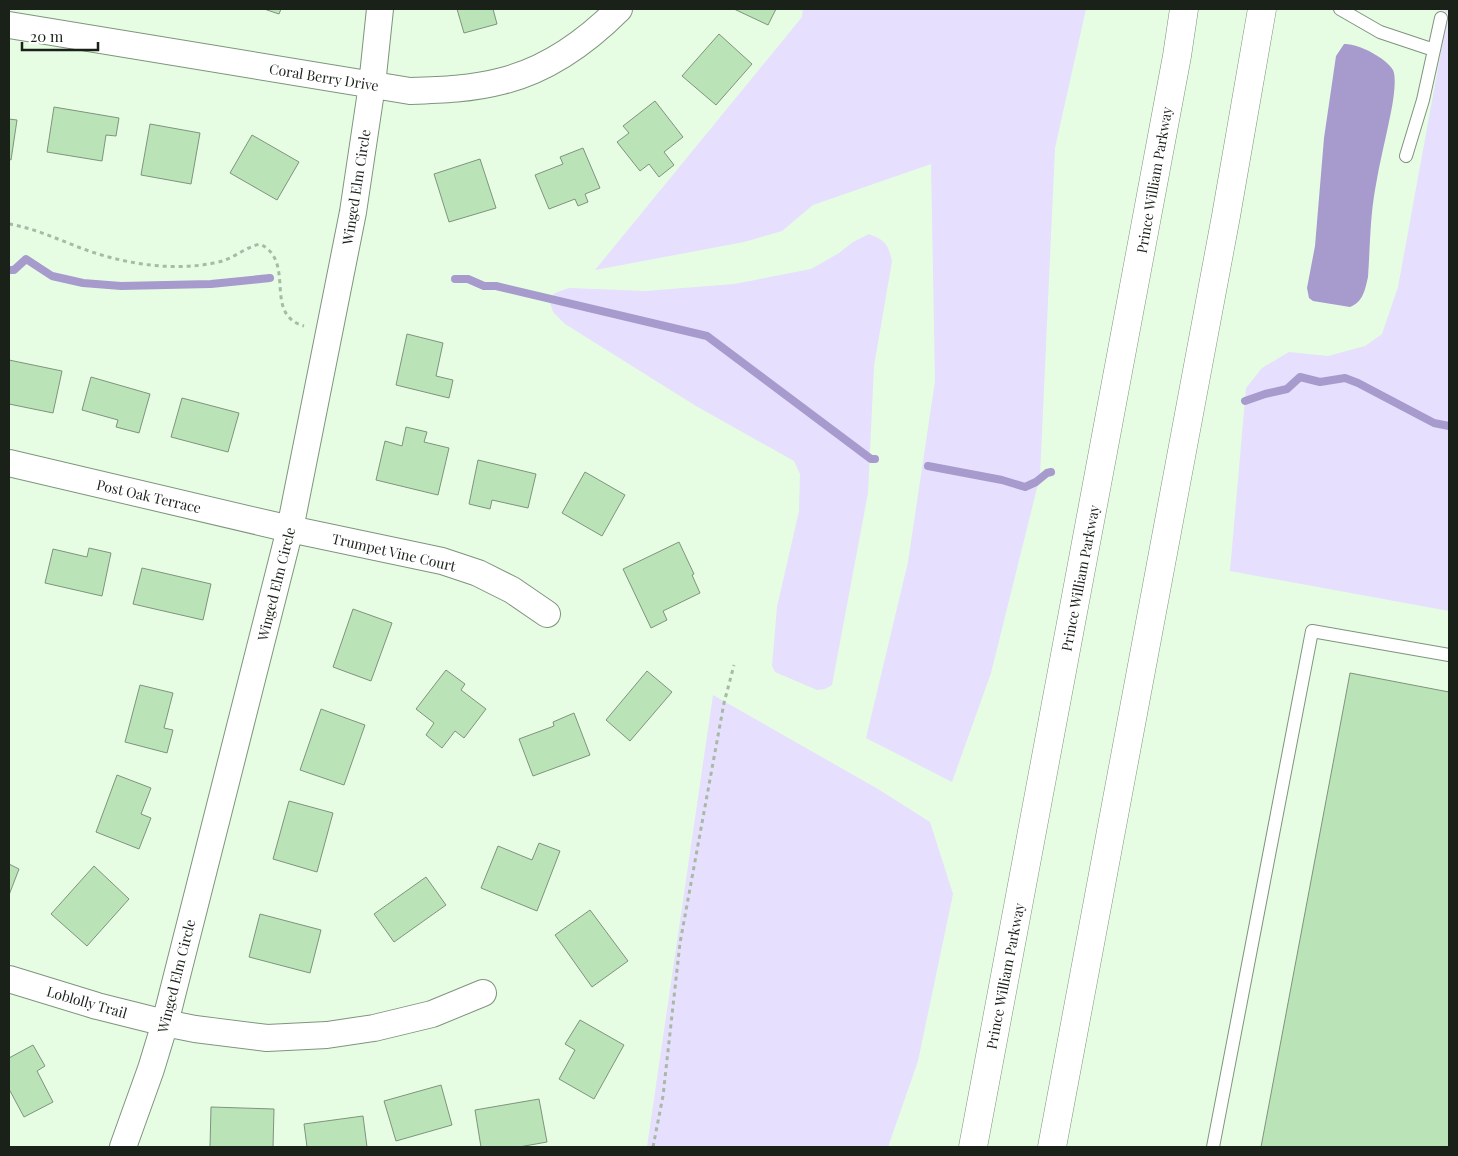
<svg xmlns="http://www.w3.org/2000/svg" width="1458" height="1156" font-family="'Playfair Display',serif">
  <rect width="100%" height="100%" fill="#e6fde4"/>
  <path fill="#e6dffe" d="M803,9H1086L1055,148L1040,476L991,673L952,782L866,738L908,562L935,381L931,164L813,205L782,231L744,242L595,270L802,17Z
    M1440,9H1449V611L1230,571L1246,388L1262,368L1289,352L1328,356L1365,346L1382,334L1398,287L1448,13Z
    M869,234C886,241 888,244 892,261L874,366L868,493L832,685L825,689L817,690L775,672L772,666L777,607L799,511L800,474L794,461L696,406L565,324L553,312L549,299L555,293L569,288L645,291L734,284L811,269L839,253L853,242Z
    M713,695L878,789L930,822L953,894L918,1061L888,1147H647Z"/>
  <path fill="#a79acd" d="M1344,44C1358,43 1386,58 1393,70C1397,78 1393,103 1391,112C1386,138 1379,164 1375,190C1370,218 1370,249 1368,277C1365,290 1363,302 1350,307L1313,301L1309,298L1307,288L1315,246L1324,138L1336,56Z"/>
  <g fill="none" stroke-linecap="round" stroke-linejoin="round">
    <path stroke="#a79acd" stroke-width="8" d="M9,270H14L26,259L52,276L83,283L121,286L211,284L270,278
      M455,279H468L484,286H496L707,336L871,459H875
      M1245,401L1265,394L1287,389L1300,377L1320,382L1345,378L1358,383L1434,423L1449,426
      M928,466L1002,480L1025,487L1036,482L1047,473L1051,472"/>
  </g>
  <path fill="#bae3b7" stroke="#7f947d" d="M264,9H281L279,14Z
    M457,9H493L497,24L464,33Z
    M734,9H776L768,25Z
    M719,34L752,64L716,105L682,76Z
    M655,101L683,137L664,152L674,165L659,177L649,164L640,171L617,142L629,133L623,126Z
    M54,107L119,118L116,136L106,135L102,161L47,152Z
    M9,119L17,120L11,160L9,159Z
    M150,124L200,133L191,184L141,175Z
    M252,135L299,162L277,200L230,173Z
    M583,148L600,188L585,194L588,202L578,206L575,199L549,209L535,175L563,164L560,157Z
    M480,159L496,208L449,222L434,174Z
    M407,334L443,343L436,376L453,380L449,398L396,385Z
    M9,360L62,371L53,413L9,404Z
    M91,377L150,394L139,433L116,427L118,420L82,410Z
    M182,398L239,413L228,452L171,437Z
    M406,427L427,432L424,442L449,448L438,495L376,480L385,441L402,446Z
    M478,460L536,474L528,508L492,500L490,509L469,504Z
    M585,472L625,495L602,536L562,513Z
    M679,542L694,574L692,575L700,593L663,611L667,620L651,628L623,569Z
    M89,548L111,553L102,596L45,583L53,549L87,557Z
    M142,568L211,584L203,620L133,604Z
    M353,609L392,623L371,681L333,667Z
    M446,670L465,684L461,690L486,709L464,738L455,731L442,748L426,735L434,723L416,709Z
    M647,671L672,692L630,741L606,720Z
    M1350,673L1449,692V1147H1261Z
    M140,685L173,693L164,728L173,730L167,753L125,742Z
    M321,709L365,725L344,785L300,770Z
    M574,713L590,755L533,776L519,739L554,726L553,722Z
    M117,775L151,788L141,814L151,818L139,849L96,832Z
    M289,801L333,813L317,872L273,859Z
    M539,843L560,851L537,911L481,888L498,846L532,860Z
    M9,864L19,869L9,895Z
    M94,866L129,899L87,946L51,914Z
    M426,877L446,905L394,942L374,914Z
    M590,910L628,961L592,987L555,935Z
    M260,914L321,930L310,973L249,957Z
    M580,1020L624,1045L594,1099L559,1079L575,1050L565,1044Z
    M33,1045L45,1066L37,1071L53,1102L24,1117L9,1089V1058Z
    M441,1085L452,1125L396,1141L384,1101Z
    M539,1099L547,1142L519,1147H481L475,1110Z
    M211,1107L274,1109L273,1147H210Z
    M363,1116L367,1147H307L304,1124Z"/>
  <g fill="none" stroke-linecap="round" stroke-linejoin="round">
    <g stroke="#7f947d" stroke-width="14">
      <path id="service" d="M1340,9L1380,32L1434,50
        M1406,156L1423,100L1441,18
        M1213,1147L1312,631L1449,655"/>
    </g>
    <g stroke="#7f947d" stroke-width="28">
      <path id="minor" d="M9,25L410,91C441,90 472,89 502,81C547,70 587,41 619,9
        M9,463L290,529L442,561L478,573L512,590L547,614
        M9,979L97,1006L165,1023L195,1029L267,1038L327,1035L374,1028L432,1014L483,993
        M123,1147L151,1069L165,1023L290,529L353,212L372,85L380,9"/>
    </g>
    <g stroke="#7f947d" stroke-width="29">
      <path id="trunk" d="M973,1147L1177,56L1184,9
        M1052,1147L1226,216L1262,9"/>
    </g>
    <path stroke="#a8baa6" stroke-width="3" stroke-dasharray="4 4" stroke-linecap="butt" d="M9,224C33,228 55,238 78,247C120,263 169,272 214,263C233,260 243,248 260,244C297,262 262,314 304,326
      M653,1147L663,1096L680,943L724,703L734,665"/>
    <use href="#service" stroke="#fff" stroke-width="12"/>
    <use href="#minor" stroke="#fff" stroke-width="26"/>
    <use href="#trunk" stroke="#fff" stroke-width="28"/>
  </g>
  <g text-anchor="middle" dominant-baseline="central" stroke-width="4" stroke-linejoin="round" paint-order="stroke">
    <g font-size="14" fill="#192118" stroke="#fff">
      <text transform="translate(324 77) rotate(9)">Coral Berry Drive</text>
      <text transform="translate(1154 180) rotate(-80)">Prince William Parkway</text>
      <text transform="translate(356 187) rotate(-81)">Winged Elm Circle</text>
      <text transform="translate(149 496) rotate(13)">Post Oak Terrace</text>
      <text transform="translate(394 552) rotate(13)">Trumpet Vine Court</text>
      <text transform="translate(1080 578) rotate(-79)">Prince William Parkway</text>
      <text transform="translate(276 584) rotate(-76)">Winged Elm Circle</text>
      <text transform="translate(176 976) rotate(-76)">Winged Elm Circle</text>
      <text transform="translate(1005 976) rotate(-79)">Prince William Parkway</text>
      <text transform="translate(87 1002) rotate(16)">Loblolly Trail</text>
    </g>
  </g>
  <rect width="1458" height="1156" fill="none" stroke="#192118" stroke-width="20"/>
  <path d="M22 42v8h76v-8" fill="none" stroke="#192118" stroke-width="2.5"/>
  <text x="30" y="42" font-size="15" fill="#192118" stroke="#ffffff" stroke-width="4" paint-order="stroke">20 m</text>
</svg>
